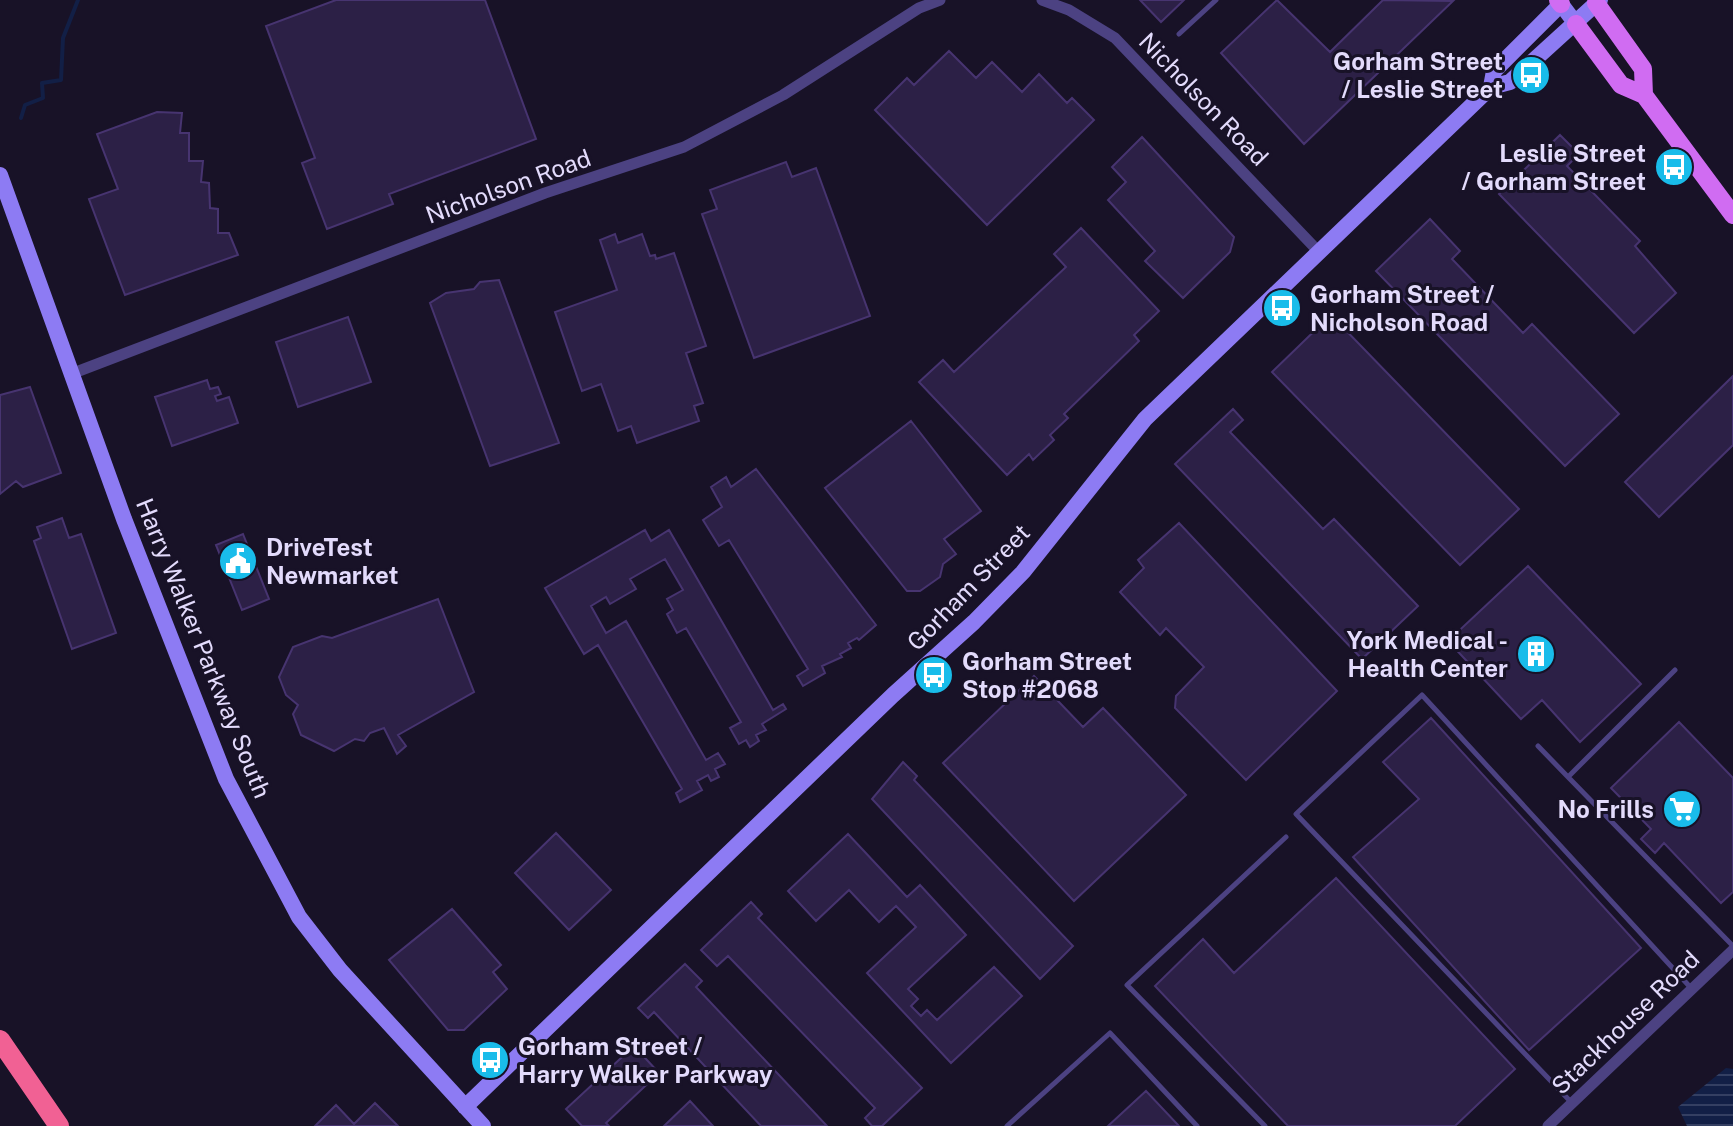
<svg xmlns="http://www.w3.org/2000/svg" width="1733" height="1126" font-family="'Public Sans',sans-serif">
  <defs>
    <pattern id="water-rules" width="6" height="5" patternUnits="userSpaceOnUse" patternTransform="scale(2)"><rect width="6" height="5" fill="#121f46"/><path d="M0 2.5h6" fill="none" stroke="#343f62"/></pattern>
  </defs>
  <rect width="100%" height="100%" fill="#181227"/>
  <path fill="url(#water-rules)" d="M1726,1068L1733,1069V1126H1687L1678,1107Z"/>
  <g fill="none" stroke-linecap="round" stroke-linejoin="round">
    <path stroke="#121f46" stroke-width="4" d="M21,118L25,105L43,98L42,83L61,80L63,38L78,0"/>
  </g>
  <path fill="#2c2046" stroke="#473470" stroke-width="2" d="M336,0H485L536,139L389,194L393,204L327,229L302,163L315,158L266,26Z
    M1140,0H1184L1161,22Z
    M1277,0L1330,52L1383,0L1453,1L1304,144L1221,53Z
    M949,51L976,78L992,62L1022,92L1039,74L1067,103L1072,98L1094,120L987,225L875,110L907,78L914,85Z
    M157,112L182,113L180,133H189V161H203L201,182L209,183L210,208L218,209V233H229L238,255L125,295L89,199L118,189L97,134Z
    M1560,135L1579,154L1567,166L1640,241L1635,246L1676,293L1634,333L1499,194Z
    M1142,137L1234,237L1230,252L1183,298L1145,261L1155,251L1108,200L1126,182L1112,167Z
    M786,162L792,177L816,168L870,316L754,358L702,214L717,209L710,190Z
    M1430,219L1460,251L1452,259L1523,333L1532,324L1619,414L1565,466L1376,271Z
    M1081,228L1159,311L1134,335L1139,341L1064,414L1068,418L1050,435L1054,440L1033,460L1029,454L1007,475L919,382L943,360L954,372L1066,267L1054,254Z
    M615,234L618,243L642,234L650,256L655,255L656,259L674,253L706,346L686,353L703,403L694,406L699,421L637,443L631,426L618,431L601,384L582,391L555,312L617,290L600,240Z
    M499,280L559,443L490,466L430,303L446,293L474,289L480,282Z
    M1331,315L1519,509L1460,565L1272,372Z
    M348,317L371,382L298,407L276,342Z
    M1733,376V445L1659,517L1625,482Z
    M207,380L210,389L218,387L221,394L215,396L217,401L229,397L238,423L172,446L155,397Z
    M30,387L61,473L23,487L16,481L0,494V395Z
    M1233,409L1243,420L1230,432L1323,529L1334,519L1418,606L1362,659L1175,464Z
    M911,421L981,511L944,539L956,554L943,564L940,577L920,591H907L825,488Z
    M756,469L876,625L859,640L857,638L848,643L851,648L840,654L842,657L822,666L825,673L803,686L797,676L808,669L729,540L719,546L703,520L722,507L711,487L726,477L731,487Z
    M62,518L69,538L81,534L116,633L72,649L34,541L41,538L37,527Z
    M1179,523L1337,691L1246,780L1175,708L1176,696L1204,667L1166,628L1160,635L1120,592L1144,568L1138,560Z
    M645,530L651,541L669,530L773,710L783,704L786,709L762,724L766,730L756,735L759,741L750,747L746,740L739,744L730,728L741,722L686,628L677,633L667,614L673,610L667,599L683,590L665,559L630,579L636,589L610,604L606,597L591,606L606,633L626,621L706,760L718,753L725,764L715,769L719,777L711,781L708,775L697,781L702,790L680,802L676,793L682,789L598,645L584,654L545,588Z
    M243,534L269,599L242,610L216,545Z
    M1528,566L1641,684L1580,742L1542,700L1521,719L1448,641Z
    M438,599L474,692L398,735L406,746L397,754L384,728L370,733L364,741L355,739L334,751L301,735L293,714L298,705L286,695L279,677L293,647L322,636L332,638Z
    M1034,676L1083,727L1103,708L1186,795L1074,901L943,763Z
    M1431,718L1641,948L1529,1050L1353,857L1419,799L1383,762Z
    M1679,722L1733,778V892L1721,903L1664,843L1655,853L1641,839L1651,829L1611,788Z
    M903,762L917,776L914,780L1073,946L1040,979L872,799Z
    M556,833L611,890L569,930L515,873Z
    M848,834L907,897L920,885L966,935L908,989L918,999L911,1006L921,1016L927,1010L937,1020L994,967L1022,996L951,1063L867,973L916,927L896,906L879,922L849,890L816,921L788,891Z
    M1336,878L1515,1069L1455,1126H1288L1155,986L1203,939L1234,973Z
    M751,902L762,914L758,918L922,1088L882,1126H872L865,1118L875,1108L728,956L717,966L701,950Z
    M452,909L501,965L493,972L507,989L464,1030H448L389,960Z
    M685,964L702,981L696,987L827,1126H761L654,1012L648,1018L638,1008Z
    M634,1046L659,1073L606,1123L609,1126H582L566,1109Z
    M1146,1091L1179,1126H1108Z
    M690,1101L713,1126H664Z
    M375,1103L398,1126H315L336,1105L354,1124Z"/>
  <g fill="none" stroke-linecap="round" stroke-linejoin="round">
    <path stroke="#4c4282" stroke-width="5" d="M1179,34L1216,0
      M1675,670L1568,777L1733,946
      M1538,746L1568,777
      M1571,1102L1296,814L1422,695L1691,988
      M1007,1126L1110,1033L1197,1126
      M1265,1126L1127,985L1286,837"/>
    <path stroke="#4c4282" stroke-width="11" d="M1042,0L1069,10L1115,38L1318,251
      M71,374L545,193L684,147L783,95L919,8L940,0
      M1548,1126L1733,950"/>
    <path stroke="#8d7bf3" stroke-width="16" d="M1491,87L1494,71L1561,4L1576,24
      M0,175L124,519L226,779L299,917L340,970L483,1126
      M465,1107L893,695L974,622L1023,572L1145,419L1491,87L1510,82L1600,0"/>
    <path stroke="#d06cf2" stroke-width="18" d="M1558,0L1561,4
      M1596,3L1643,69L1644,95
      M1576,24L1621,85L1644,95L1733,215"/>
    <path stroke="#f16194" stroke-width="20" d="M0,1040L59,1126"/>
  </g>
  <defs>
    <g id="bus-disc" transform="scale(2)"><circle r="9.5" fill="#19bcea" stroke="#181227"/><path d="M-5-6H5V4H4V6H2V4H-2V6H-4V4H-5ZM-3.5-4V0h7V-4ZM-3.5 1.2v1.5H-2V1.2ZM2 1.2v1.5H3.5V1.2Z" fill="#fff"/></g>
    <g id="civic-disc" transform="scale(2)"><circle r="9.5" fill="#19bcea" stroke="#181227"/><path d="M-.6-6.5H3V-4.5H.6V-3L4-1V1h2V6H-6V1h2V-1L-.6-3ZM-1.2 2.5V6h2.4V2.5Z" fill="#fff"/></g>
    <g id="building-disc" transform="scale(2)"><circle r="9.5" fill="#19bcea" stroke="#181227"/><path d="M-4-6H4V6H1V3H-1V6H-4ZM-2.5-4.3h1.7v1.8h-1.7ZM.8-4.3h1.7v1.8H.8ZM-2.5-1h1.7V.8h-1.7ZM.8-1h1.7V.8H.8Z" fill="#fff"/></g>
    <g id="supermarket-disc" transform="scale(2)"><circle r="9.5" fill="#19bcea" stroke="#181227"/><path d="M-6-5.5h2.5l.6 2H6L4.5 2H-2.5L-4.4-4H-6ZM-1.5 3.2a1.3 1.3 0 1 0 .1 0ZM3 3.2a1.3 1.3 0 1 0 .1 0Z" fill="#fff"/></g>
  </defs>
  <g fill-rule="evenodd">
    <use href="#bus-disc" x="1531" y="75"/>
    <use href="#bus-disc" x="1674" y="167"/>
    <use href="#bus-disc" x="1282" y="308"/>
    <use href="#civic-disc" x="238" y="561"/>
    <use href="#building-disc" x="1536" y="654"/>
    <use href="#bus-disc" x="934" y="675"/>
    <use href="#supermarket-disc" x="1682" y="809"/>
    <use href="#bus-disc" x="490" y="1060"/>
  </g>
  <g text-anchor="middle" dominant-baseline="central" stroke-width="6" stroke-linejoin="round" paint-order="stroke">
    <g font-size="24" font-weight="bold" fill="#e3dbfc" stroke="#181227" text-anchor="end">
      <text x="1503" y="61">Gorham Street<tspan x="1503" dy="28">/ Leslie Street</tspan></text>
      <text x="1646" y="153">Leslie Street<tspan x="1646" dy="28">/ Gorham Street</tspan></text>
      <text x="1310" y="294" text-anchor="start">Gorham Street /<tspan x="1310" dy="28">Nicholson Road</tspan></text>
      <text x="266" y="547" text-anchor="start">DriveTest<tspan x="266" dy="28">Newmarket</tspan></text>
      <text x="1508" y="640">York Medical -<tspan x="1508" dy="28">Health Center</tspan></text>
      <text x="962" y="661" text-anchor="start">Gorham Street<tspan x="962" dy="28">Stop #2068</tspan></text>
      <text x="1654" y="809">No Frills</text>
      <text x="518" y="1046" text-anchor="start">Gorham Street /<tspan x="518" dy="28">Harry Walker Parkway</tspan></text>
    </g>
    <g font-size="24" fill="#e3dbfc" stroke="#181227">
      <text transform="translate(1204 99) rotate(46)">Nicholson Road</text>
      <text transform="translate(508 186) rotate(-20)">Nicholson Road</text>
      <text transform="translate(968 587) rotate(-46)">Gorham Street</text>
      <text transform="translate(204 648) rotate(68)">Harry Walker Parkway South</text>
      <text transform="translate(1625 1022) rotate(-44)">Stackhouse Road</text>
    </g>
  </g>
</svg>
